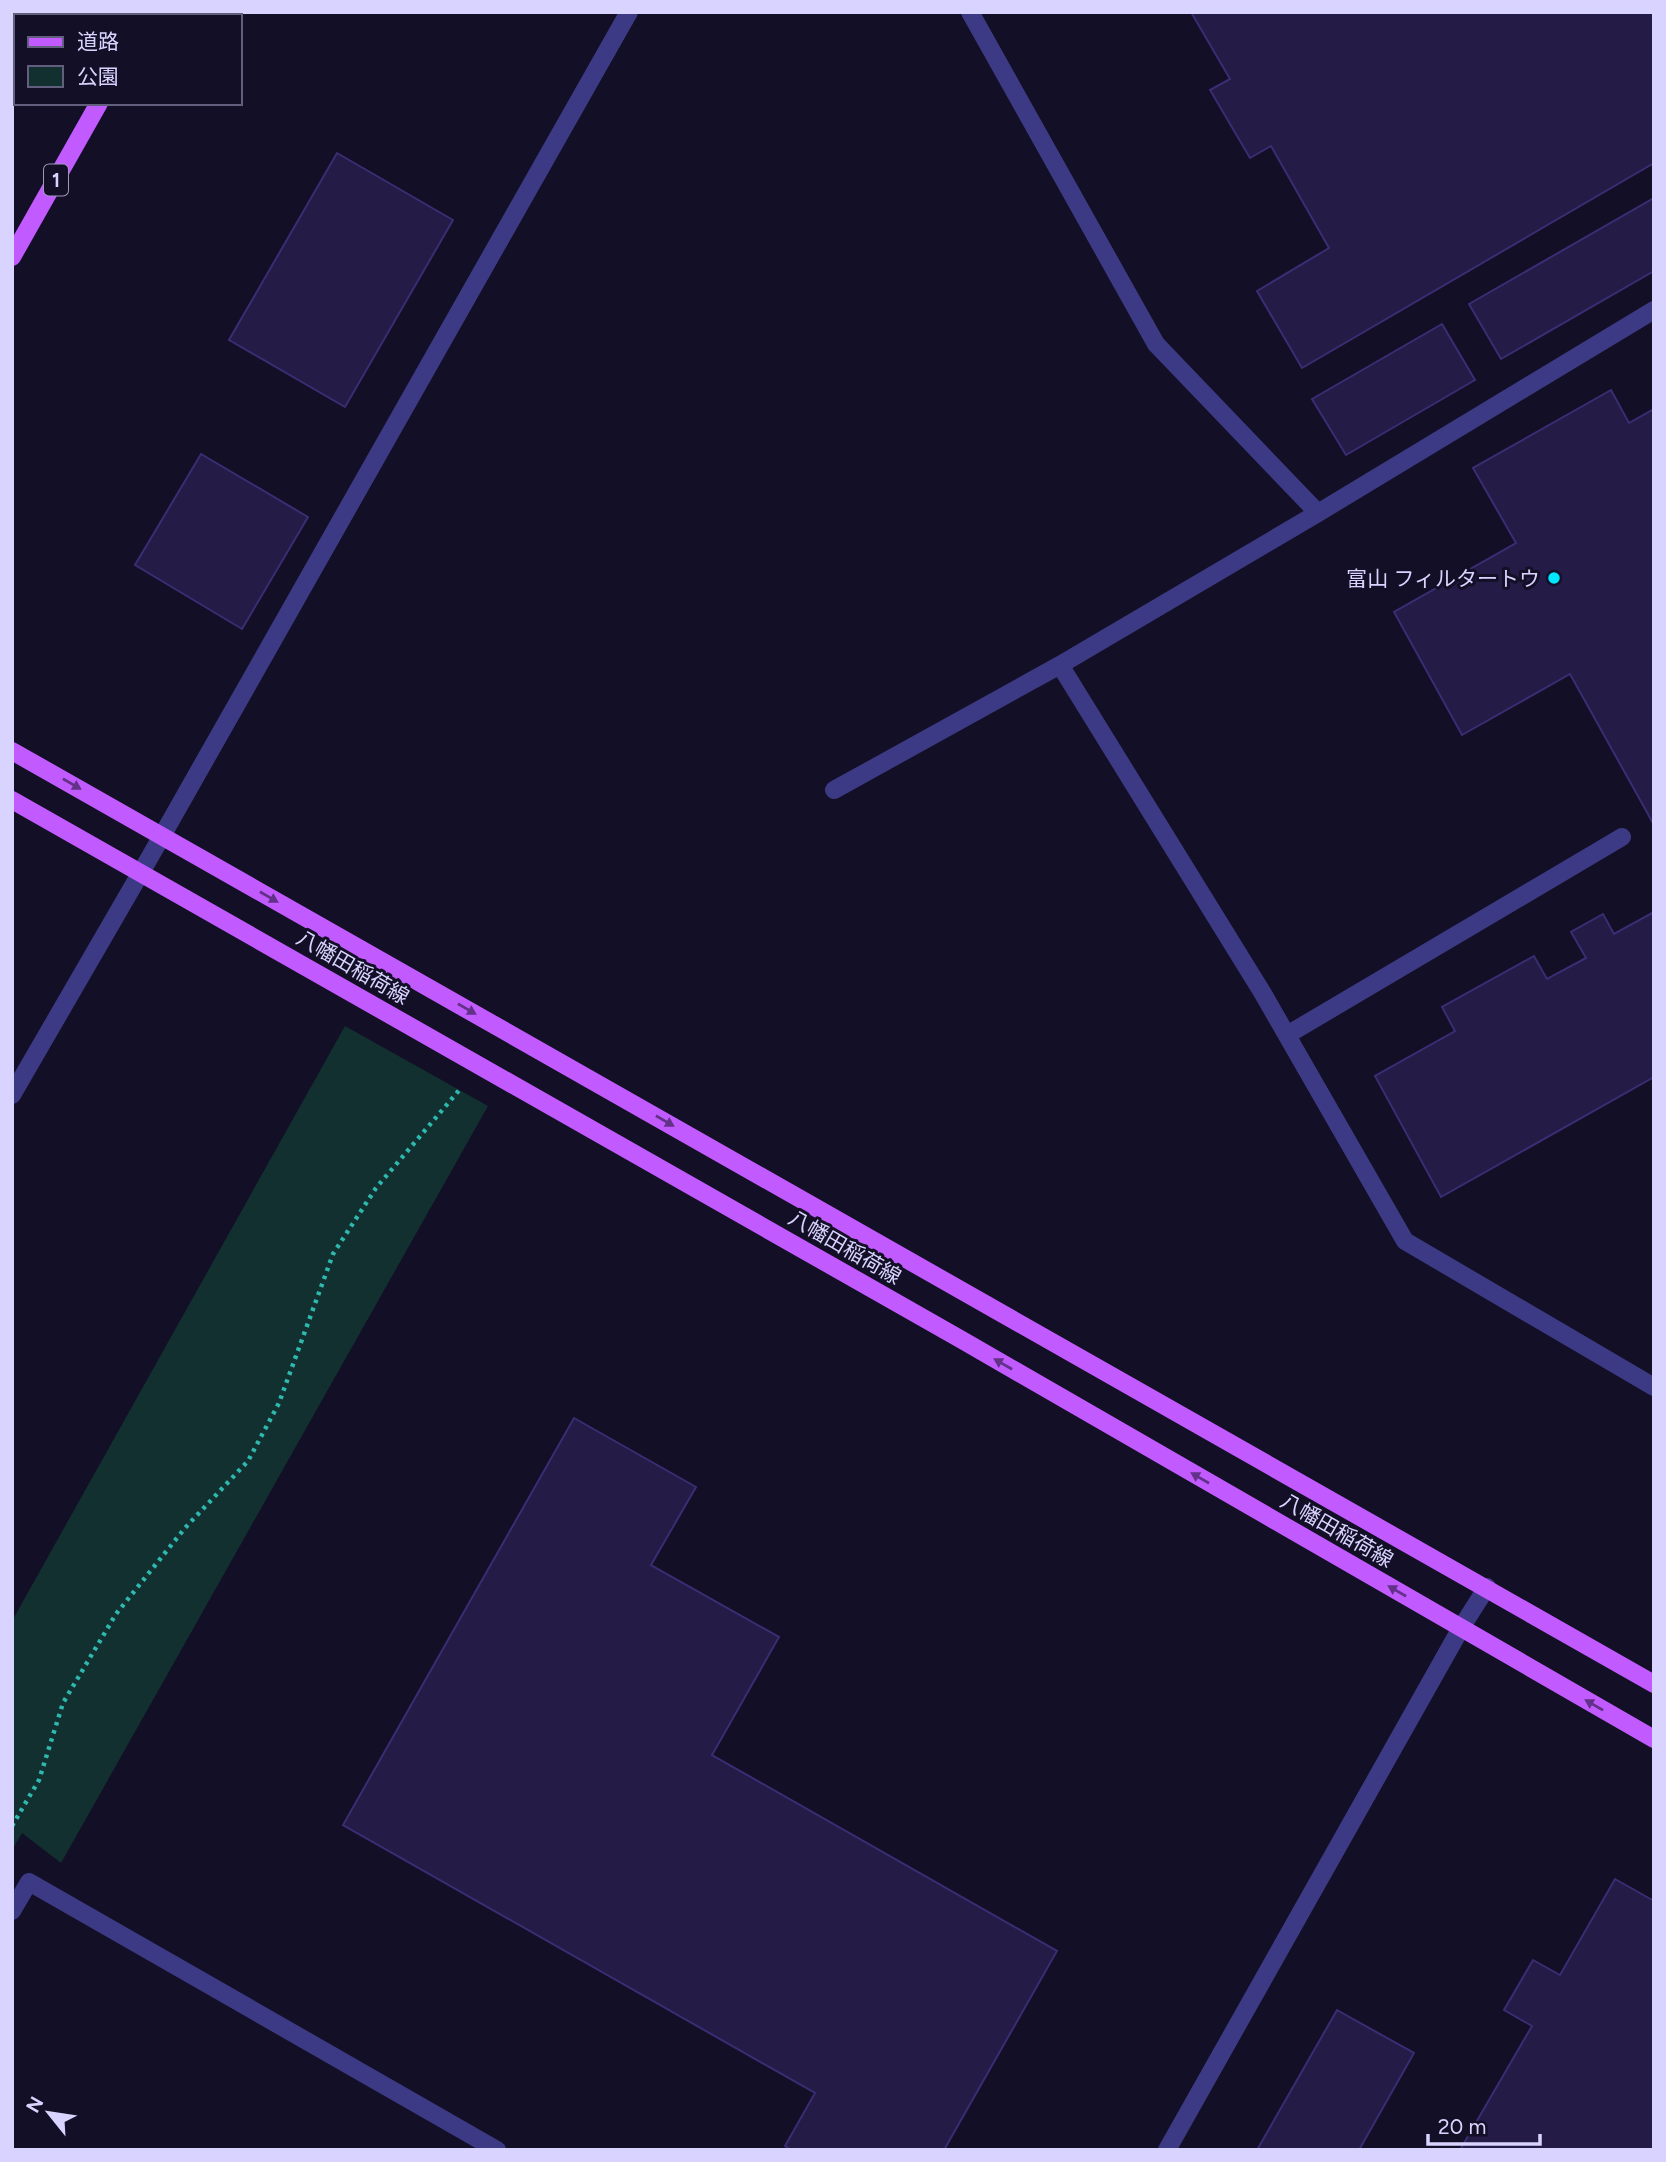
<svg xmlns="http://www.w3.org/2000/svg" width="1666" height="2162" font-family="Figtree,'Noto Sans JP',sans-serif">
  <rect width="100%" height="100%" fill="#130f26"/>
  <path fill="#12302f" d="M345,1026L488,1106L61,1863L22,1833L12,1850V1621Z"/>
  <path fill="#241b47" stroke="#3b2d73" stroke-width="2" d="M77,12H102L100,16H75Z
    M1191,12H1654V163L1302,368L1257,291L1329,248L1271,146L1250,158L1210,90L1230,79Z
    M12,33L16,35V84L12,82Z
    M337,153L453,220L345,407L229,340Z
    M1654,198V271L1501,359L1469,304Z
    M1442,324L1475,380L1346,455L1312,399Z
    M1611,390L1629,423L1654,409V825L1570,674L1462,735L1394,612L1516,543L1473,468Z
    M201,454L308,517L242,629L135,565Z
    M1654,912V1077L1441,1197L1375,1076L1455,1031L1442,1007L1534,956L1547,979L1586,958L1571,932L1603,914L1614,934Z
    M574,1418L696,1487L651,1565L779,1637L712,1755L1057,1951L944,2150H791L785,2146L815,2093L343,1825Z
    M1615,1879L1654,1901V2150H1460L1532,2026L1504,2010L1533,1960L1560,1975Z
    M1337,2010L1414,2053L1359,2150H1257Z"/>
  <g fill="none" stroke-linecap="round" stroke-linejoin="round">
    <path stroke="#2fb8b0" stroke-width="4.5" stroke-dasharray="3.5 5" stroke-linecap="butt" d="M12,1826L39,1780L63,1703L116,1614L185,1528L248,1461L279,1403L333,1254L376,1188L461,1088"/>
    <path stroke="#3d3a85" stroke-width="18" d="M23,12L29,16
      M970,12L1156,344L1318,513
      M1654,310L1318,513L1060,665L1262,992L1405,1241L1654,1387
      M834,790L1060,665
      M1287,1035L1622,837
      M12,1095L162,836L629,12
      M12,1911L29,1882L497,2150
      M1167,2150L1461,1628L1487,1587"/>
    <path stroke="#c25bff" stroke-width="18" d="M148,16L150,12
      M12,257L99,103
      M12,751L1654,1684
      M12,800L962,1340L1654,1739"/>
  </g>
  <defs><path id="oneway-solid" d="M-6-.8H1V-3.2L6.5 0L1 3.2V.8H-6Z" transform="scale(1.75)"/></defs>
  <g fill="#623188">
    <use href="#oneway-solid" transform="translate(72 784) rotate(30)"/>
    <use href="#oneway-solid" transform="translate(269 897) rotate(30)"/>
    <use href="#oneway-solid" transform="translate(467 1009) rotate(30)"/>
    <use href="#oneway-solid" transform="translate(665 1121) rotate(30)"/>
    <use href="#oneway-solid" transform="translate(1003 1364) rotate(-150)"/>
    <use href="#oneway-solid" transform="translate(1200 1478) rotate(-150)"/>
    <use href="#oneway-solid" transform="translate(1397 1591) rotate(-150)"/>
    <use href="#oneway-solid" transform="translate(1594 1705) rotate(-150)"/>
  </g>
  <circle fill="#00e5ff" stroke="#130f26" stroke-width="2.5" cx="1554" cy="578" r="7"/>
  <g text-anchor="middle" dominant-baseline="central" stroke-width="6" stroke-linejoin="round" paint-order="stroke">
    <rect fill="#130f26" stroke="#9e99be" stroke-width="2" x="44" y="164.5" width="24" height="31" rx="5"/>
    <g font-size="19" font-weight="bold" fill="#d9d4ff">
      <text x="56" y="180">1</text>
    </g>
    <g font-size="21" fill="#d9d4ff" stroke="#130f26" text-anchor="end">
      <text x="1540" y="578">富山 フィルタートウ</text>
    </g>
    <g font-size="21" fill="#d9d4ff" stroke="#130f26">
      <text transform="translate(353 967) rotate(30)">八幡田稲荷線</text>
      <text transform="translate(845 1247) rotate(30)">八幡田稲荷線</text>
      <text transform="translate(1337 1530) rotate(30)">八幡田稲荷線</text>
    </g>
  </g>
  <rect width="1666" height="2162" fill="none" stroke="#d9d4ff" stroke-width="28"/>
  <rect x="14" y="14" width="228" height="91" fill="#130f26" stroke="#625e7d" stroke-width="2"/>
  <rect x="28" y="37" width="35" height="10" fill="#c25bff" stroke="#625e7d" stroke-width="2"/>
  <text x="77" y="49" font-size="21" fill="#d9d4ff">道路</text>
  <rect x="28" y="66" width="35" height="21" fill="#12302f" stroke="#625e7d" stroke-width="2"/>
  <text x="77" y="84" font-size="21" fill="#d9d4ff">公園</text>
  <g transform="translate(49 2113) rotate(300)" stroke="#130f26" stroke-width="5" paint-order="stroke">
  <path d="M0-5L12 26L0 18L-12 26Z" fill="#d9d4ff"/>
  <text y="-10" font-size="19" font-weight="bold" text-anchor="middle" fill="#d9d4ff">N</text>
  </g>
  <path d="M1428 2134v10h112v-10" fill="none" stroke="#d9d4ff" stroke-width="3.5"/>
  <text x="1438" y="2134" font-size="21" fill="#d9d4ff" stroke="#130f26" stroke-width="5" paint-order="stroke">20 m</text>
</svg>
